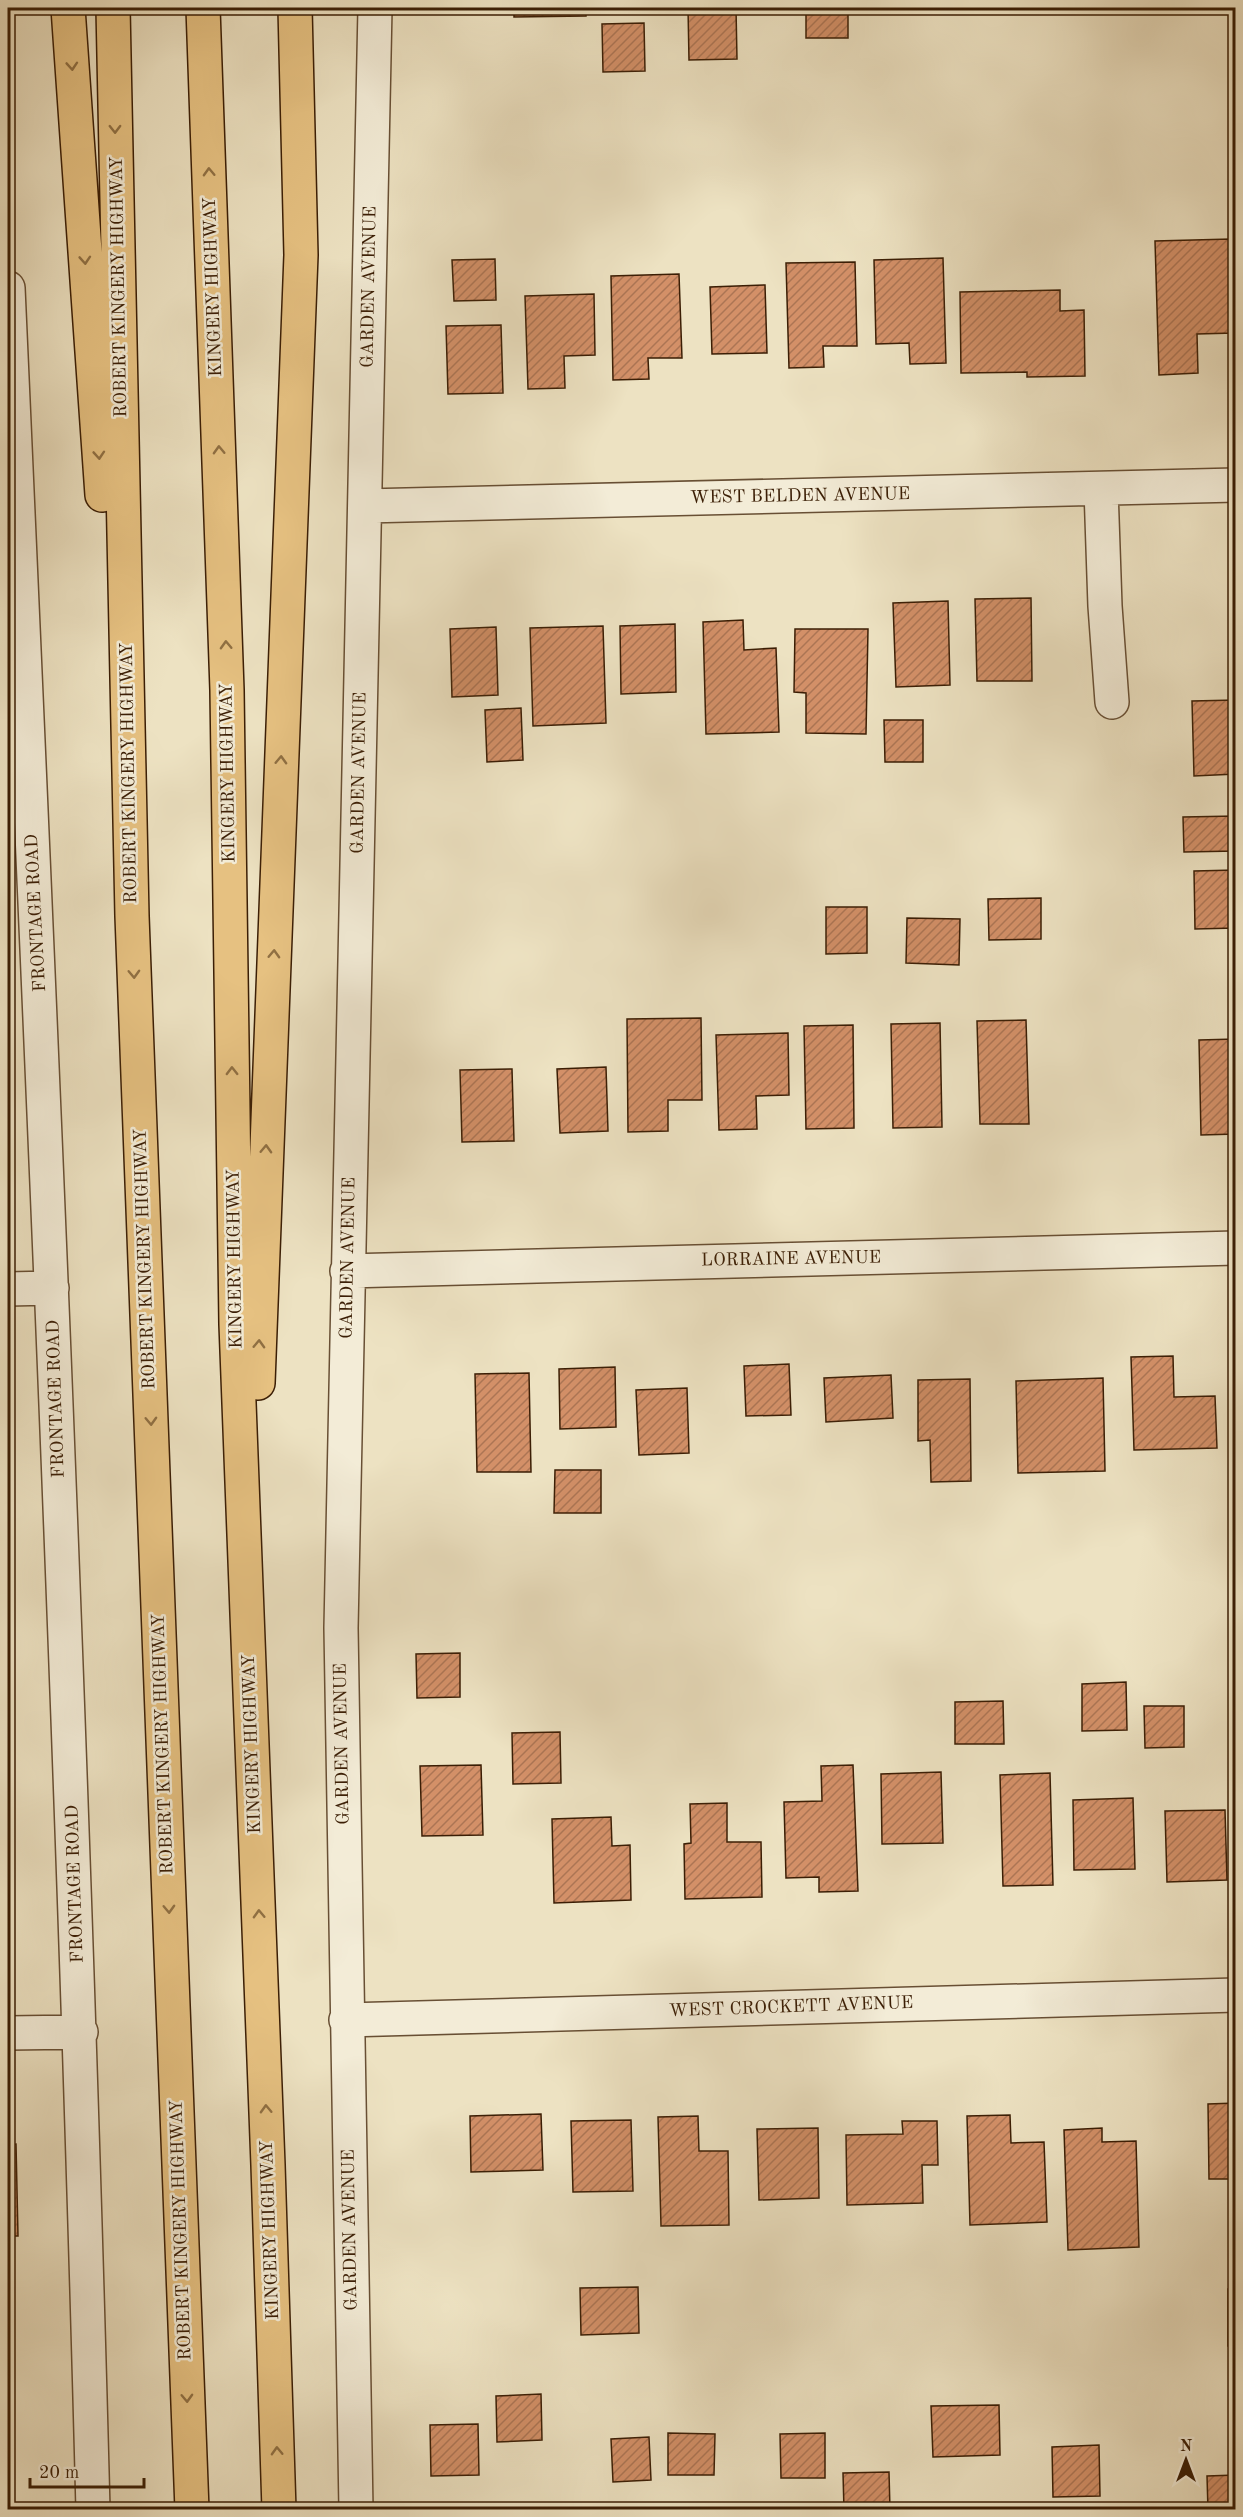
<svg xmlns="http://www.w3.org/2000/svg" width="1243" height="2517" font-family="'Old Standard TT',serif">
  <defs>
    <pattern id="building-hatch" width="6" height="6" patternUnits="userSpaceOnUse" patternTransform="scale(1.5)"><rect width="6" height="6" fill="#d39068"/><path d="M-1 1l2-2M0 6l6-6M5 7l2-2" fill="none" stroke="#ac7554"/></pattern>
  </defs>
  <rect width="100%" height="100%" fill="#ede2c2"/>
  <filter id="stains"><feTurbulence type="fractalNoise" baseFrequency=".00333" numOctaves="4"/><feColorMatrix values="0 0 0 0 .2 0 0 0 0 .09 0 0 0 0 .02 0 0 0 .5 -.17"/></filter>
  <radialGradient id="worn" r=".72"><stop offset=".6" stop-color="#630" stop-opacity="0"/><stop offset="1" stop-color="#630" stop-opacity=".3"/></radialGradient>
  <path fill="url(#building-hatch)" stroke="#3b1e05" stroke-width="1.5" d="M514,8H586V16L514,17Z
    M688,8H736L737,59L689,60Z
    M806,8H848V38H806Z
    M644,23L645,71L603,72L602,24Z
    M1231,239L1234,333L1197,334L1198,373L1159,375L1155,241Z
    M943,258L946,363L910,364L909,343L876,344L874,260Z
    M495,259L496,300L454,301L452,260Z
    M855,262L857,346H823L824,367L789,368L786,263Z
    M679,274L682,358H648L649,379L613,380L611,276Z
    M765,285L767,353L712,354L710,287Z
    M1060,290V311L1084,310L1085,376L1027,377V372L961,373L960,292Z
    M594,294L595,355L564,356L565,388L528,389L525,296Z
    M501,325L503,393L448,394L446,326Z
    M1031,598L1032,681H977L975,599Z
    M948,601L950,685L896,687L893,603Z
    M743,620L744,650L776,648L779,732L706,734L703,622Z
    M675,624L676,692L621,694L620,626Z
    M603,626L606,723L533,726L530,628Z
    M496,627L498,695L452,697L450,629Z
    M795,629H868L866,734L806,733V693L794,692Z
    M1236,700V774L1194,776L1192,701Z
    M521,708L523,760L487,762L485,710Z
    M884,720H923V762H885Z
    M1236,816V851L1184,852L1183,817Z
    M1236,870V928L1195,929L1194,871Z
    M1041,898V939L989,940L988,899Z
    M826,907H867V953L826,954Z
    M907,918L960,919L959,965L906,963Z
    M701,1018L702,1100H668V1131L628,1132L627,1019Z
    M1026,1020L1029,1124H980L977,1021Z
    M940,1023L942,1127L893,1128L891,1024Z
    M853,1025L854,1128L806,1129L804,1026Z
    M788,1033L789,1095L756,1096L757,1129L719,1130L716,1035Z
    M1236,1039V1134L1201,1135L1199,1040Z
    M606,1067L608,1131L560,1133L557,1069Z
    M512,1069L514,1141L462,1142L460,1070Z
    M1173,1356L1174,1397L1215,1396L1217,1448L1134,1450L1131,1357Z
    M789,1364L791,1415L746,1416L744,1366Z
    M615,1367L616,1427L560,1429L559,1369Z
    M529,1373L531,1472H477L475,1374Z
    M891,1375L893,1418L826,1422L824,1378Z
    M1103,1378L1105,1471L1018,1473L1016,1381Z
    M970,1379L971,1481L931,1482L930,1440L918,1441V1380Z
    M687,1388L689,1453L639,1455L636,1390Z
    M555,1470H601V1513H554Z
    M460,1653V1697L417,1698L416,1654Z
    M1126,1682L1127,1730L1082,1731V1684Z
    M1003,1701L1004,1744H955V1702Z
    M1144,1706H1184V1747L1145,1748Z
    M560,1732L561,1783L513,1784L512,1733Z
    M481,1765L483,1835L422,1836L420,1766Z
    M853,1765L858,1891L819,1892V1877L786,1878L784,1802L822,1801L821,1766Z
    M941,1772L943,1843L882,1844L881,1774Z
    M1050,1773L1053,1885L1003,1886L1000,1775Z
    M1133,1798L1135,1869L1074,1870L1073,1800Z
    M727,1803V1842H761L762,1897L685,1899L684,1844L691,1843L690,1804Z
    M1225,1810L1227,1880L1167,1882L1165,1811Z
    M611,1817L612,1846L630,1845L631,1900L554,1903L552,1819Z
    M1236,2103V2179H1209L1208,2104Z
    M541,2114L543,2170L471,2172L470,2116Z
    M1010,2115L1011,2143L1044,2142L1047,2222L970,2225L967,2116Z
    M698,2116L699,2151H728L729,2225L661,2226L658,2117Z
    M631,2120L633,2191L573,2192L571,2121Z
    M902,2121H937L938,2165H922L923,2203L847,2205L846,2135L903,2134Z
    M818,2128L819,2198L759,2200L757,2129Z
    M1102,2128V2142L1136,2141L1139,2247L1068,2250L1064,2130Z
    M16,2144L18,2236H8V2145Z
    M638,2287L639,2333L581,2335L580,2288Z
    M1228,2289H1236V2346H1228Z
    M541,2394L542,2440L497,2442L496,2396Z
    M999,2405L1000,2455L933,2457L931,2406Z
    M478,2424L479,2475L431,2476L430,2425Z
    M668,2433L715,2434L714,2475H668Z
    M825,2433V2478H781L780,2434Z
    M649,2437L651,2480L613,2482L611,2439Z
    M1099,2445L1100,2496L1053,2497L1052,2447Z
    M889,2472L890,2510H844L843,2473Z
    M1236,2475V2510H1208L1207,2476Z"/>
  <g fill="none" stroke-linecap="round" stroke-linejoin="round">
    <g stroke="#684f34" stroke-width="36">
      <path id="minor" d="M8,288C41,1028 74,1769 93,2510
        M1101,489L1105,606L1112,702
        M365,506L1236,485
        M347,1271L1236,1248
        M8,1289L52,1288
        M346,2020L1236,1995
        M8,2033L81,2032
        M356,2510L341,1628L375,8"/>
    </g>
    <g stroke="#3b1e05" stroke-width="36">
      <path id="highway" d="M68,8L102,495
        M113,8L132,916L192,2510
        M203,8L227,690L236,1324L268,2165L279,2510
        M258,1383L301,255L295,8"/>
    </g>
    <use href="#minor" stroke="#f3ecd7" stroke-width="33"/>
    <use href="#highway" stroke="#e6c181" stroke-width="33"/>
  </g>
  <defs><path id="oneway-chevron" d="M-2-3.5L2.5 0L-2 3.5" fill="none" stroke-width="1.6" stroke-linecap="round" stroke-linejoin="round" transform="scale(1.5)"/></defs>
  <g stroke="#907043">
    <use href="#oneway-chevron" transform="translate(72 66) rotate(86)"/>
    <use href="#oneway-chevron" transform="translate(115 129) rotate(89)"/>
    <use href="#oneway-chevron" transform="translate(209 172) rotate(-92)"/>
    <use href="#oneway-chevron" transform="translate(85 260) rotate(86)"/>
    <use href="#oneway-chevron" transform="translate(219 450) rotate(-92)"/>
    <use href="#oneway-chevron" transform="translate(99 455) rotate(86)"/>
    <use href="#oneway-chevron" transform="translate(226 645) rotate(-92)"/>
    <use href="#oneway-chevron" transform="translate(281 760) rotate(-88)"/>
    <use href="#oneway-chevron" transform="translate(274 954) rotate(-88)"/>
    <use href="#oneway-chevron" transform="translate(134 974) rotate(88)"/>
    <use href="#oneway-chevron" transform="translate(232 1071) rotate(-91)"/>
    <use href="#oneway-chevron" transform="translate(266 1149) rotate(-88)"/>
    <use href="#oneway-chevron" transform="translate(259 1344) rotate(-88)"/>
    <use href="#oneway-chevron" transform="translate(151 1421) rotate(88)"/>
    <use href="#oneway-chevron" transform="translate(169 1909) rotate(88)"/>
    <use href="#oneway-chevron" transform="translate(259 1914) rotate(-92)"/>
    <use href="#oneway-chevron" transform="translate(266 2109) rotate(-92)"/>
    <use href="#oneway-chevron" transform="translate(187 2398) rotate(88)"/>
    <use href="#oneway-chevron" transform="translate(277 2451) rotate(-92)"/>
  </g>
  <g text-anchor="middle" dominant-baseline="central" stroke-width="5" stroke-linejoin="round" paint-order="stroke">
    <g font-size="18" fill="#3b1e05" stroke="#f3ecd7">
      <text transform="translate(119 287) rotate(-91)">ROBERT KINGERY HIGHWAY</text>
      <text transform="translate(213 287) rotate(-92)">KINGERY HIGHWAY</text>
      <text transform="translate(369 287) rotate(-89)">GARDEN AVENUE</text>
      <text transform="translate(800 496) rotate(-1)">WEST BELDEN AVENUE</text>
      <text transform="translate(129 773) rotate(-91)">ROBERT KINGERY HIGHWAY</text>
      <text transform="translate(228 773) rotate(-91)">KINGERY HIGHWAY</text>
      <text transform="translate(359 773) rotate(-89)">GARDEN AVENUE</text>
      <text transform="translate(36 913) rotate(-93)">FRONTAGE ROAD</text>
      <text transform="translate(348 1258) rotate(-89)">GARDEN AVENUE</text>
      <text transform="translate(145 1259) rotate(-92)">ROBERT KINGERY HIGHWAY</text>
      <text transform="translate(235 1259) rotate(-91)">KINGERY HIGHWAY</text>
      <text transform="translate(791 1259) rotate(-1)">LORRAINE AVENUE</text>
      <text transform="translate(56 1399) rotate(-92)">FRONTAGE ROAD</text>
      <text transform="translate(163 1744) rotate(-92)">ROBERT KINGERY HIGHWAY</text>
      <text transform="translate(252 1744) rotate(-92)">KINGERY HIGHWAY</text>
      <text transform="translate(342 1744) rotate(-91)">GARDEN AVENUE</text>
      <text transform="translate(75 1884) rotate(-92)">FRONTAGE ROAD</text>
      <text transform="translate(791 2007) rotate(-2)">WEST CROCKETT AVENUE</text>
      <text transform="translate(181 2230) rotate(-92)">ROBERT KINGERY HIGHWAY</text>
      <text transform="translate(270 2230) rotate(-92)">KINGERY HIGHWAY</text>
      <text transform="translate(350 2230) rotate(-91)">GARDEN AVENUE</text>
    </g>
  </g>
  <rect width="1243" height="2517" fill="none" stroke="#ede2c2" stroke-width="30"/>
  <rect x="9" y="9" width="1225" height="2499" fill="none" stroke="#3b1e05" stroke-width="3"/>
  <rect x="15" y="15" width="1213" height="2487" fill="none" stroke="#3b1e05" stroke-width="1.5"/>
  <g transform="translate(1186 2460)" stroke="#f3ecd7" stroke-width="4.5" paint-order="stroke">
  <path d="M0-4.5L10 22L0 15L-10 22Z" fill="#3b1e05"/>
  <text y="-9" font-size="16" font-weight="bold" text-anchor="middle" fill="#3b1e05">N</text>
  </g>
  <path d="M30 2478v9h114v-9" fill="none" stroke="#3b1e05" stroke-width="3"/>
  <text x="39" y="2478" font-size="18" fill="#3b1e05" stroke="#f3ecd7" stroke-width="4.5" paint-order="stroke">20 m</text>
  <rect width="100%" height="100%" filter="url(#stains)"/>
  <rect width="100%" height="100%" fill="url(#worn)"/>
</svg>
